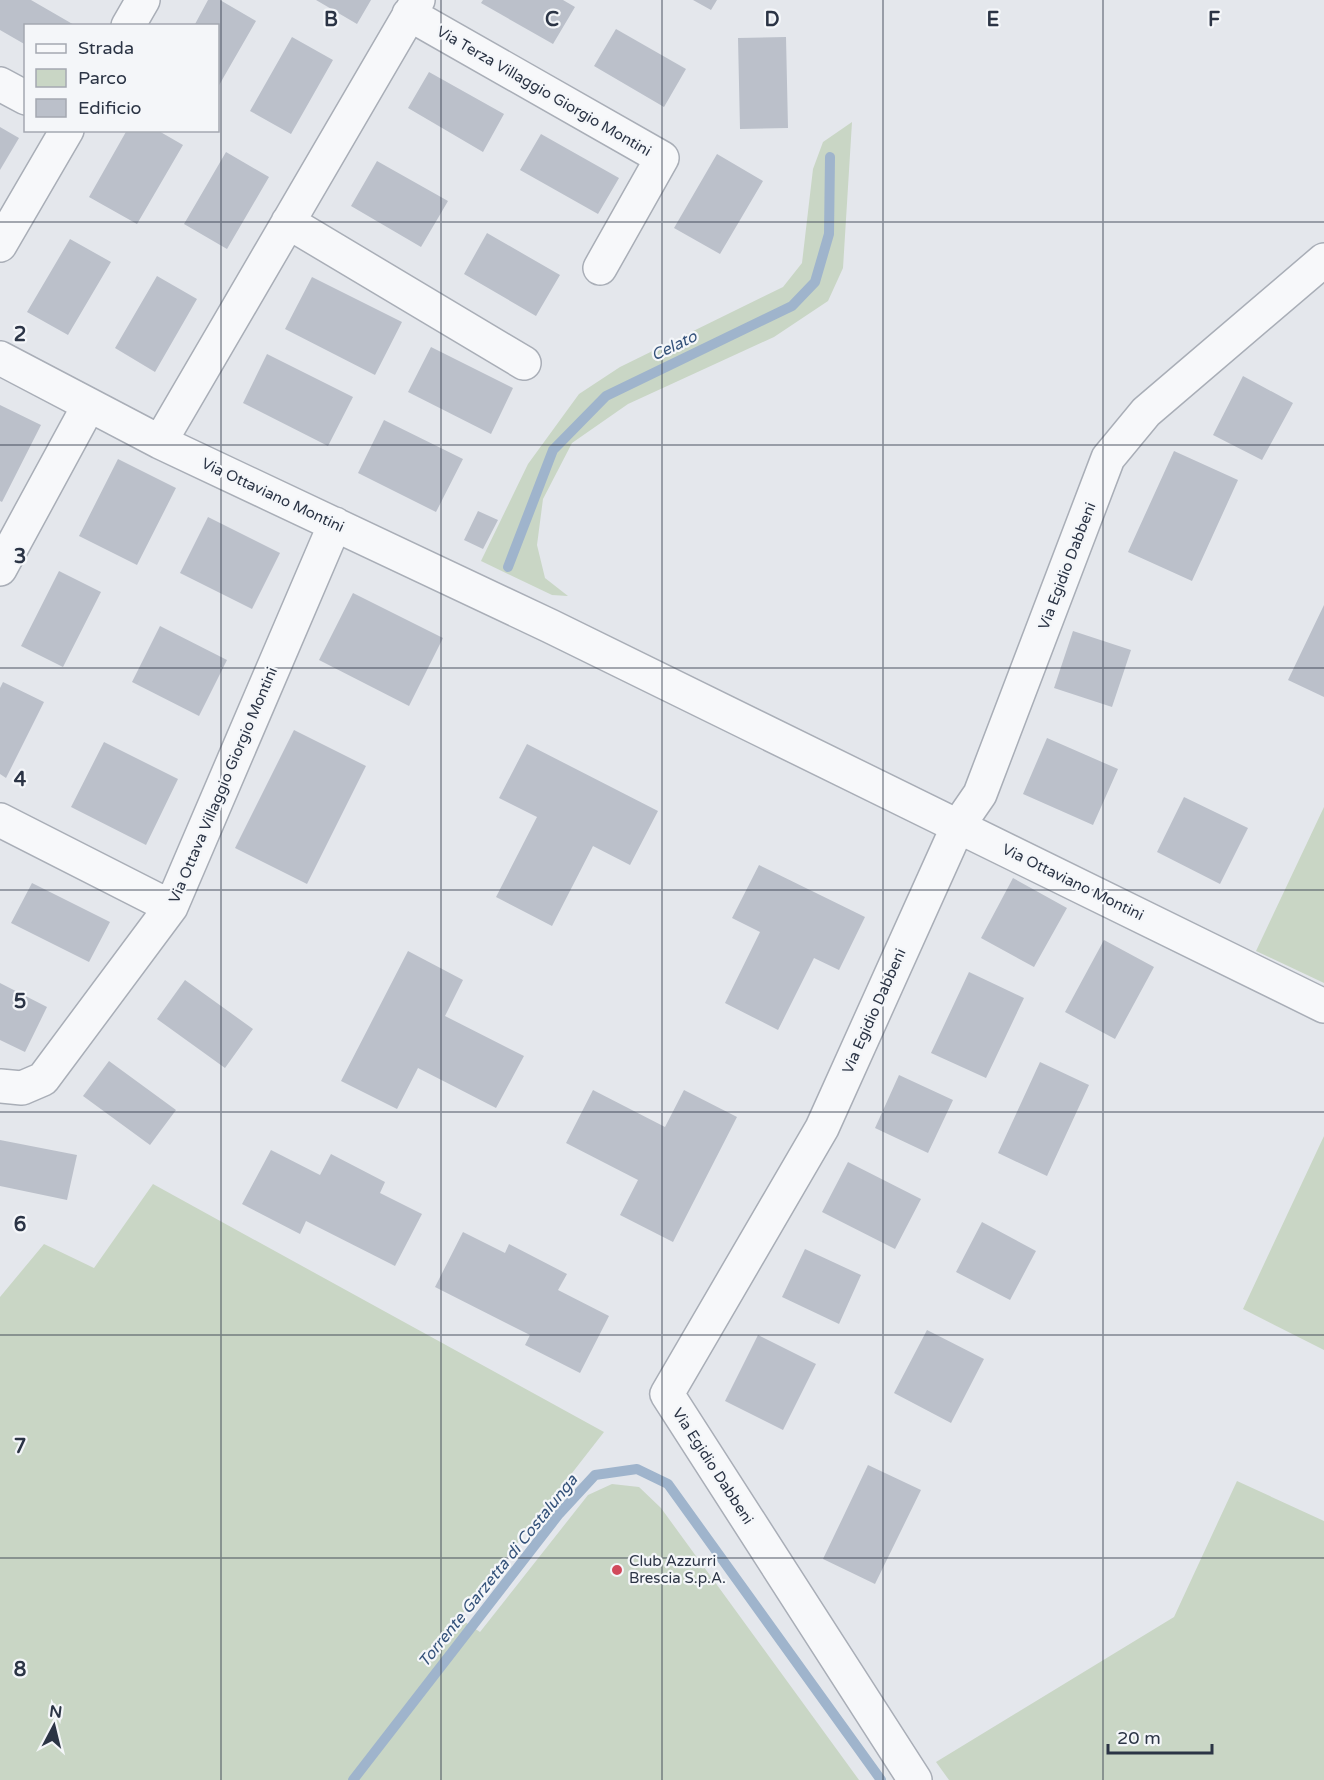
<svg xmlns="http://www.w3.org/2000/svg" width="1324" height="1780" font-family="'Varela Round',sans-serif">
  <rect width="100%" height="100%" fill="#e4e7ec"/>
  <path fill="#c9d6c5" d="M852,122L843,268L828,301L774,337L628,404L572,443L543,499L537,545L545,578L568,596L552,595L481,561L528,464L579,394L620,367L783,287L802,263L813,169L823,142Z
    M1324,807V983L1256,951Z
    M1324,1136V1350L1243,1309Z
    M153,1184L604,1432L459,1618L480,1632L588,1495L612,1484L639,1487L661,1508L859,1780H0V1297L44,1244L94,1268Z
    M1237,1481L1324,1521V1780H949L936,1762L1174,1617Z"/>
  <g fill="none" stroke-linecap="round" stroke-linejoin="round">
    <path stroke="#9fb4cc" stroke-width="10" d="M508,567L553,450L606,396L792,306L815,282L829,234L830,157
      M353,1780L559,1514L595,1475L637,1469L668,1484L881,1780"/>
  </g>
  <path fill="#bbc0ca" d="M0,0H31L76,26H26V45L0,30Z
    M208,0H220L256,21L218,87V26H194Z
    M316,0H371L357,24Z
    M483,0H563L575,7L553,44L481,3Z
    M693,0H717L711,10Z
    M616,29L686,69L664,107L594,66Z
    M292,37L333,60L291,134L250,111Z
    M786,37L788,128L740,129L738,38Z
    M429,72L504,114L483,152L408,108Z
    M0,127L19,138L0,170Z
    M127,130H157L183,145L137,224L89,197Z
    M541,134L619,178L598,214L520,170Z
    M226,152L269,177L227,249L184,224Z
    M717,154L763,181L720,254L674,228Z
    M377,161L448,201L421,247L351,206Z
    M487,233L560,275L536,316L464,274Z
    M70,239L111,262L68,335L27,312Z
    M157,276L197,299L155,372L115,348Z
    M312,277L402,322L375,375L285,329Z
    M431,347L513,388L491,434L408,392Z
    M267,354L353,397L328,446L243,403Z
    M1243,376L1293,403L1262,460L1213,435Z
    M0,405L41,425L2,502L0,501Z
    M384,420L463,459L436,512L358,473Z
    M1174,451L1238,480L1192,581L1128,552Z
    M118,459L176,488L137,565L79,536Z
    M478,511L498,520L483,549L464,540Z
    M208,517L280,553L252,609L180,573Z
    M59,571L101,592L63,667L21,646Z
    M353,593L443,638L409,706L319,660Z
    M1324,605V697L1288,680Z
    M160,626L227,660L199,716L132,682Z
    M1073,631L1131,650L1112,707L1054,688Z
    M3,682L44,702L6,778L0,774V688Z
    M294,730L366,766L307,884L235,848Z
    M1047,738L1118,769L1093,825L1023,794Z
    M104,742L178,779L146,845L71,807Z
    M527,744L658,811L630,865L593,846L552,926L496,897L537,817L499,798Z
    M1184,797L1248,828L1220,884L1157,852Z
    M759,865L865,917L839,970L814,958L778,1030L725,1003L760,932L732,918Z
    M1013,878L1067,908L1034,967L981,938Z
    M32,883L110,922L89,962L11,923Z
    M1104,940L1154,967L1115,1039L1065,1012Z
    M408,951L463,980L445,1016L524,1056L496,1108L418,1068L397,1109L341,1081Z
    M969,972L1024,998L986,1078L931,1053Z
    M185,980L253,1029L225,1068L157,1019Z
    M0,983L47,1007L25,1052L0,1040Z
    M109,1061L176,1110L150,1145L83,1096Z
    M1040,1062L1089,1085L1047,1176L998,1153Z
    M899,1075L953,1100L928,1153L875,1128Z
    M593,1090L665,1127L684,1090L737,1117L673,1242L620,1215L638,1180L566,1143Z
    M0,1140L77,1155L67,1200L0,1186Z
    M271,1150L320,1175L331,1154L385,1182L380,1193L422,1214L395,1266L306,1221L300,1234L242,1204Z
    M848,1162L921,1199L895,1249L822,1212Z
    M982,1222L1036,1251L1010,1300L956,1272Z
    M463,1232L505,1253L509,1244L567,1274L558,1290L609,1316L580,1373L525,1345L530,1335L435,1287Z
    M805,1249L861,1275L839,1324L782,1297Z
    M927,1330L984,1359L951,1423L894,1393Z
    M758,1335L816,1364L783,1430L725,1401Z
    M868,1465L921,1490L875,1584L823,1559Z"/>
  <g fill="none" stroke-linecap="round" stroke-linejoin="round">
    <g stroke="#a9aeb7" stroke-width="36">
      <path id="minor" d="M409,14L662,158L600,268
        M128,26L143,0
        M0,84L26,98
        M288,222L524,363
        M0,245L67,130
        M0,358L160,442L550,626L1324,1006
        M160,442L418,0
        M0,569L89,405
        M0,820L171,907
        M0,1086L22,1088L43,1079L171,907L335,524
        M915,1780L667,1394L822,1128L958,826L980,794L1108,458L1146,412L1324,260"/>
    </g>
    <use href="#minor" stroke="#f7f8fa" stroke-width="33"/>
  </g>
  <path fill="none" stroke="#2b3445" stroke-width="1.5" stroke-opacity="0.55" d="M221,0V1780M441,0V1780M662,0V1780M883,0V1780M1103,0V1780M0,222H1324M0,445H1324M0,668H1324M0,890H1324M0,1112H1324M0,1335H1324M0,1558H1324"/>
  <circle fill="#d1495b" stroke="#f4f6f9" stroke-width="2" cx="617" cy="1570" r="6"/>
  <g text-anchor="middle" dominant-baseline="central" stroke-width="4.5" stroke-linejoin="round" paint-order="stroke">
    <g font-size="15" fill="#2b3445" stroke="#f4f6f9">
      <text transform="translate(544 91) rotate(30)">Via Terza Villaggio Giorgio Montini</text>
      <text transform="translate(273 495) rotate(25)">Via Ottaviano Montini</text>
      <text transform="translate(1067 566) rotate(-69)">Via Egidio Dabbeni</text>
      <text transform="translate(223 785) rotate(-67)">Via Ottava Villaggio Giorgio Montini</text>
      <text transform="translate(1073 882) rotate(26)">Via Ottaviano Montini</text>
      <text transform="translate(874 1011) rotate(-66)">Via Egidio Dabbeni</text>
      <text transform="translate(713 1466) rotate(57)">Via Egidio Dabbeni</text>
    </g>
    <g font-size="15" fill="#2b3445" stroke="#f4f6f9" text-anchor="start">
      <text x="629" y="1561">Club Azzurri<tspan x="629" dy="17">Brescia S.p.A.</tspan></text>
    </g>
    <g font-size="16" font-style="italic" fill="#34527a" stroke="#f4f6f9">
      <text transform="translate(674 346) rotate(-26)">Celato</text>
      <text transform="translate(498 1571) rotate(-51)">Torrente Garzetta di Costalunga</text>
    </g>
  </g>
  <g font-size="20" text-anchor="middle" font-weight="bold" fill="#2b3445" stroke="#f4f6f9" stroke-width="4.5" stroke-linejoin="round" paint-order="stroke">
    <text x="331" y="26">B</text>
    <text x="552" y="26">C</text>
    <text x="772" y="26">D</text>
    <text x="993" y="26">E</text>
    <text x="1214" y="26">F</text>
    <text x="20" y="341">2</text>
    <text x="20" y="563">3</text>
    <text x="20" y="786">4</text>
    <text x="20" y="1008">5</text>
    <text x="20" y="1231">6</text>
    <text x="20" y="1453">7</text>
    <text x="20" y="1676">8</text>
  </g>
  <rect x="24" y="24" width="195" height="108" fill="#f4f6f9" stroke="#a4a8b1" stroke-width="1.5"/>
  <rect x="36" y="44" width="30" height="9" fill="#f7f8fa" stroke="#a4a8b1" stroke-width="1.5"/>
  <text x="78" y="54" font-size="18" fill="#2b3445">Strada</text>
  <rect x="36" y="69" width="30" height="18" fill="#c9d6c5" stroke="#a4a8b1" stroke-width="1.5"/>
  <text x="78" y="84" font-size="18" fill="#2b3445">Parco</text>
  <rect x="36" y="99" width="30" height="18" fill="#bbc0ca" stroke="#a4a8b1" stroke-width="1.5"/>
  <text x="78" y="114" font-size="18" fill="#2b3445">Edificio</text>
  <g transform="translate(54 1726) rotate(7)" stroke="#f4f6f9" stroke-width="4.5" paint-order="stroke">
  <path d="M0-4.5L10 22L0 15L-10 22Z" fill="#2b3445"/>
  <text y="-9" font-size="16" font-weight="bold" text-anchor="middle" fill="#2b3445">N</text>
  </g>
  <path d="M1108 1744v9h104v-9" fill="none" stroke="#2b3445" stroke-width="3"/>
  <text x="1117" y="1744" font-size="18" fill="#2b3445" stroke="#f4f6f9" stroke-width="4.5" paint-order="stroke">20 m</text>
</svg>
